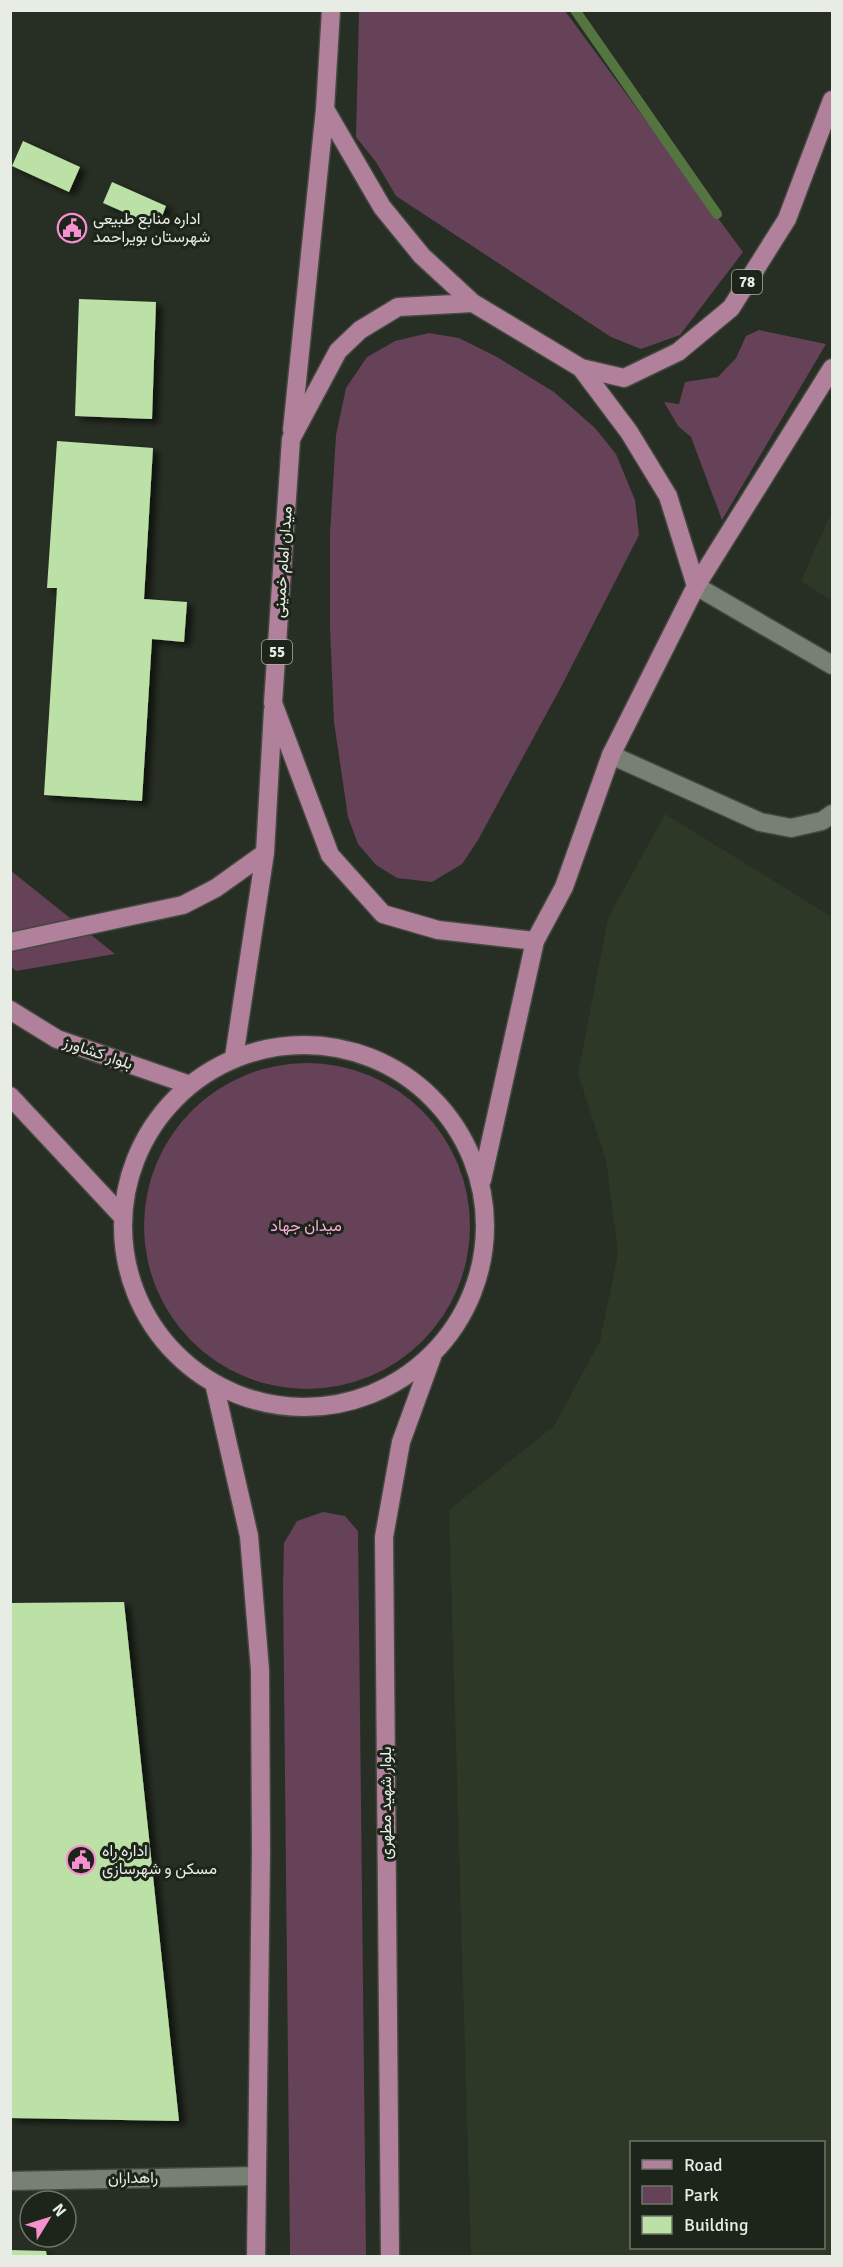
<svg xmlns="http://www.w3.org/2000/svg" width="843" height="2267" font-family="Signika,Vazirmatn,sans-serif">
  <defs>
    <filter id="shadow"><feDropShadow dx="6" dy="4" stdDeviation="3" flood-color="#0009"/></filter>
  </defs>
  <rect width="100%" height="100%" fill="#272e23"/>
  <path fill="#2d3827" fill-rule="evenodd" d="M832,511V601L801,581Z
    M665,814L832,917V2256H471L449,1510L554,1426L600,1341L618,1253L606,1160L578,1074L608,918ZM632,2142H824V2248H632Z"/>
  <path fill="#654257" d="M359,11H565L743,252L680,335L641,349L611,337L396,196L376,162L356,137Z
    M759,330L826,344L722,520L691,437L678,426L664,402L679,404L685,382L718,377L736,358L746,336Z
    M429,333L459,338L497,357L554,392L595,428L616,454L635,500L639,535L561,687L478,840L462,864L432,882L397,878L376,865L358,844L348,817L334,722L330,628V533L336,435L346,388L367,357L395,341Z
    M10,870L115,954L16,971L11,967Z
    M144 1226a163 163 0 1 1 326 0a163 163 0 1 1-326 0Z
    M323,1512L345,1516L358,1531L366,2256H290L283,1586L284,1543L297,1521Z"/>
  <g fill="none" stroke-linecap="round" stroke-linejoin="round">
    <path stroke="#547540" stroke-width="10" d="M575,10L717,214"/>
  </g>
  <path fill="#bce1a7" filter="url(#shadow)" d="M23,141L80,167L69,192L12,166Z
    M112,182L166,206L158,227L103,203Z
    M79,299L156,302L152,419L75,416Z
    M57,441L153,448L144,599L187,602L184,642L152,639L142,801L44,795L57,588H47Z
    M124,1602L179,2121L10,2118V1603Z
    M10,2250L46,2251L47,2256H10Z"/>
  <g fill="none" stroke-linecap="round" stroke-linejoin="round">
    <g stroke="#444940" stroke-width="21">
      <path id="minor" d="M696,586L832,665
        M611,755L760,822L791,828L822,821L832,814
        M10,2181L256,2176"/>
    </g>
    <g stroke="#444940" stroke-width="21">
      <path id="major" d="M325,109L382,207L422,256L473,303
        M581,368L624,378L678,352L731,308L787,219L832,100
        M292,430L325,109L331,10
        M696,586L668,496L629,432L581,368L473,303L398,307L360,330L338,351L291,439L273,703L330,855L383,914L438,930L535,941L564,887L611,755L696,586L832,368
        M10,942L183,905L216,888L265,853
        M10,1010L57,1039L190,1085
        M123 1226a181 181 0 1 1 362 0a181 181 0 1 1-362 0Z
        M234,1057L265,853L273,710
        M10,1096L123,1217
        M482,1180L535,941
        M214,1383L249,1536L260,1670L261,1851L256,2256
        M390,2256L384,1537L401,1442L432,1357"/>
    </g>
    <use href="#minor" stroke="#778073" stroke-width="18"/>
    <use href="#major" stroke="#b1819b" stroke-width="18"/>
  </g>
  <defs>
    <g id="civic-ring" transform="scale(1.5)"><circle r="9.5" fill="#1d241a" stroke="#f690cf" stroke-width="1.5"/><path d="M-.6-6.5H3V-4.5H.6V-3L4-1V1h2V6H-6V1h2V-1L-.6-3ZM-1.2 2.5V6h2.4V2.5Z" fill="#f690cf"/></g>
  </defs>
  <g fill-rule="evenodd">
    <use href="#civic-ring" x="72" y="228"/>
    <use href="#civic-ring" x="81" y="1860"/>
  </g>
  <g text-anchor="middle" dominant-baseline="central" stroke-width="6" stroke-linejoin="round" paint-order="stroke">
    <g fill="#1d241a" stroke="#aab0a7" stroke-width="1.5">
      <rect x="732" y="270" width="30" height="24" rx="4.5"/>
      <rect x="262" y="640" width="30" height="24" rx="4.5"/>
    </g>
    <g font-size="15" font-weight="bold" fill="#e7ece4">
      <text x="747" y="282">78</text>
      <text x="277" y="652">55</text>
    </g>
    <g font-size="16" fill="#e7ece4" stroke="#1d241a" text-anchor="start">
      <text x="93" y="219">اداره منابع طبیعی<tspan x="93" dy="18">شهرستان بویراحمد</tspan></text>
      <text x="102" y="1851">اداره راه<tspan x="102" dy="18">مسکن و شهرسازی</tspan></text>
    </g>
    <g font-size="16" fill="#e7ece4" stroke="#1d241a">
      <text transform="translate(283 562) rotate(-86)">میدان امام خمینی</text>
      <text transform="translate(98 1053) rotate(19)">بلوار کشاورز</text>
      <text transform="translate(386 1803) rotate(-90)">بلوار شهید مطهری</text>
      <text transform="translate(133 2178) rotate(-1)">راهداران</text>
    </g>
    <g font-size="16" fill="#fad" stroke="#1d241a">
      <text x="306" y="1226">میدان جهاد</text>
    </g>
  </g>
  <rect width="843" height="2267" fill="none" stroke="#e7ece4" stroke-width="24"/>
  <rect x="630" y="2141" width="195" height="108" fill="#1d241a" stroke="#6e746b" stroke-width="1.5"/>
  <rect x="642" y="2160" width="30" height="9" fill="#b1819b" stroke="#6e746b" stroke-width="1.5"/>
  <text x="684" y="2171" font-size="18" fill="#e7ece4">Road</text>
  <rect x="642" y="2186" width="30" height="18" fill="#654257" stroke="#6e746b" stroke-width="1.5"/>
  <text x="684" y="2201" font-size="18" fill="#e7ece4">Park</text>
  <rect x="642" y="2216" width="30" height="18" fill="#bce1a7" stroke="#6e746b" stroke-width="1.5"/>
  <text x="684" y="2231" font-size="18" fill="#e7ece4">Building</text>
  <g transform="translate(48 2219) rotate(52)"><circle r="28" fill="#1d241a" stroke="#6e746b" stroke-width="1.5"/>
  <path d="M0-4.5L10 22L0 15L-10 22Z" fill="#f690cf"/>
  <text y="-9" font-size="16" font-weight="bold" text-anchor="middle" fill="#e7ece4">N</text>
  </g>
</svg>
